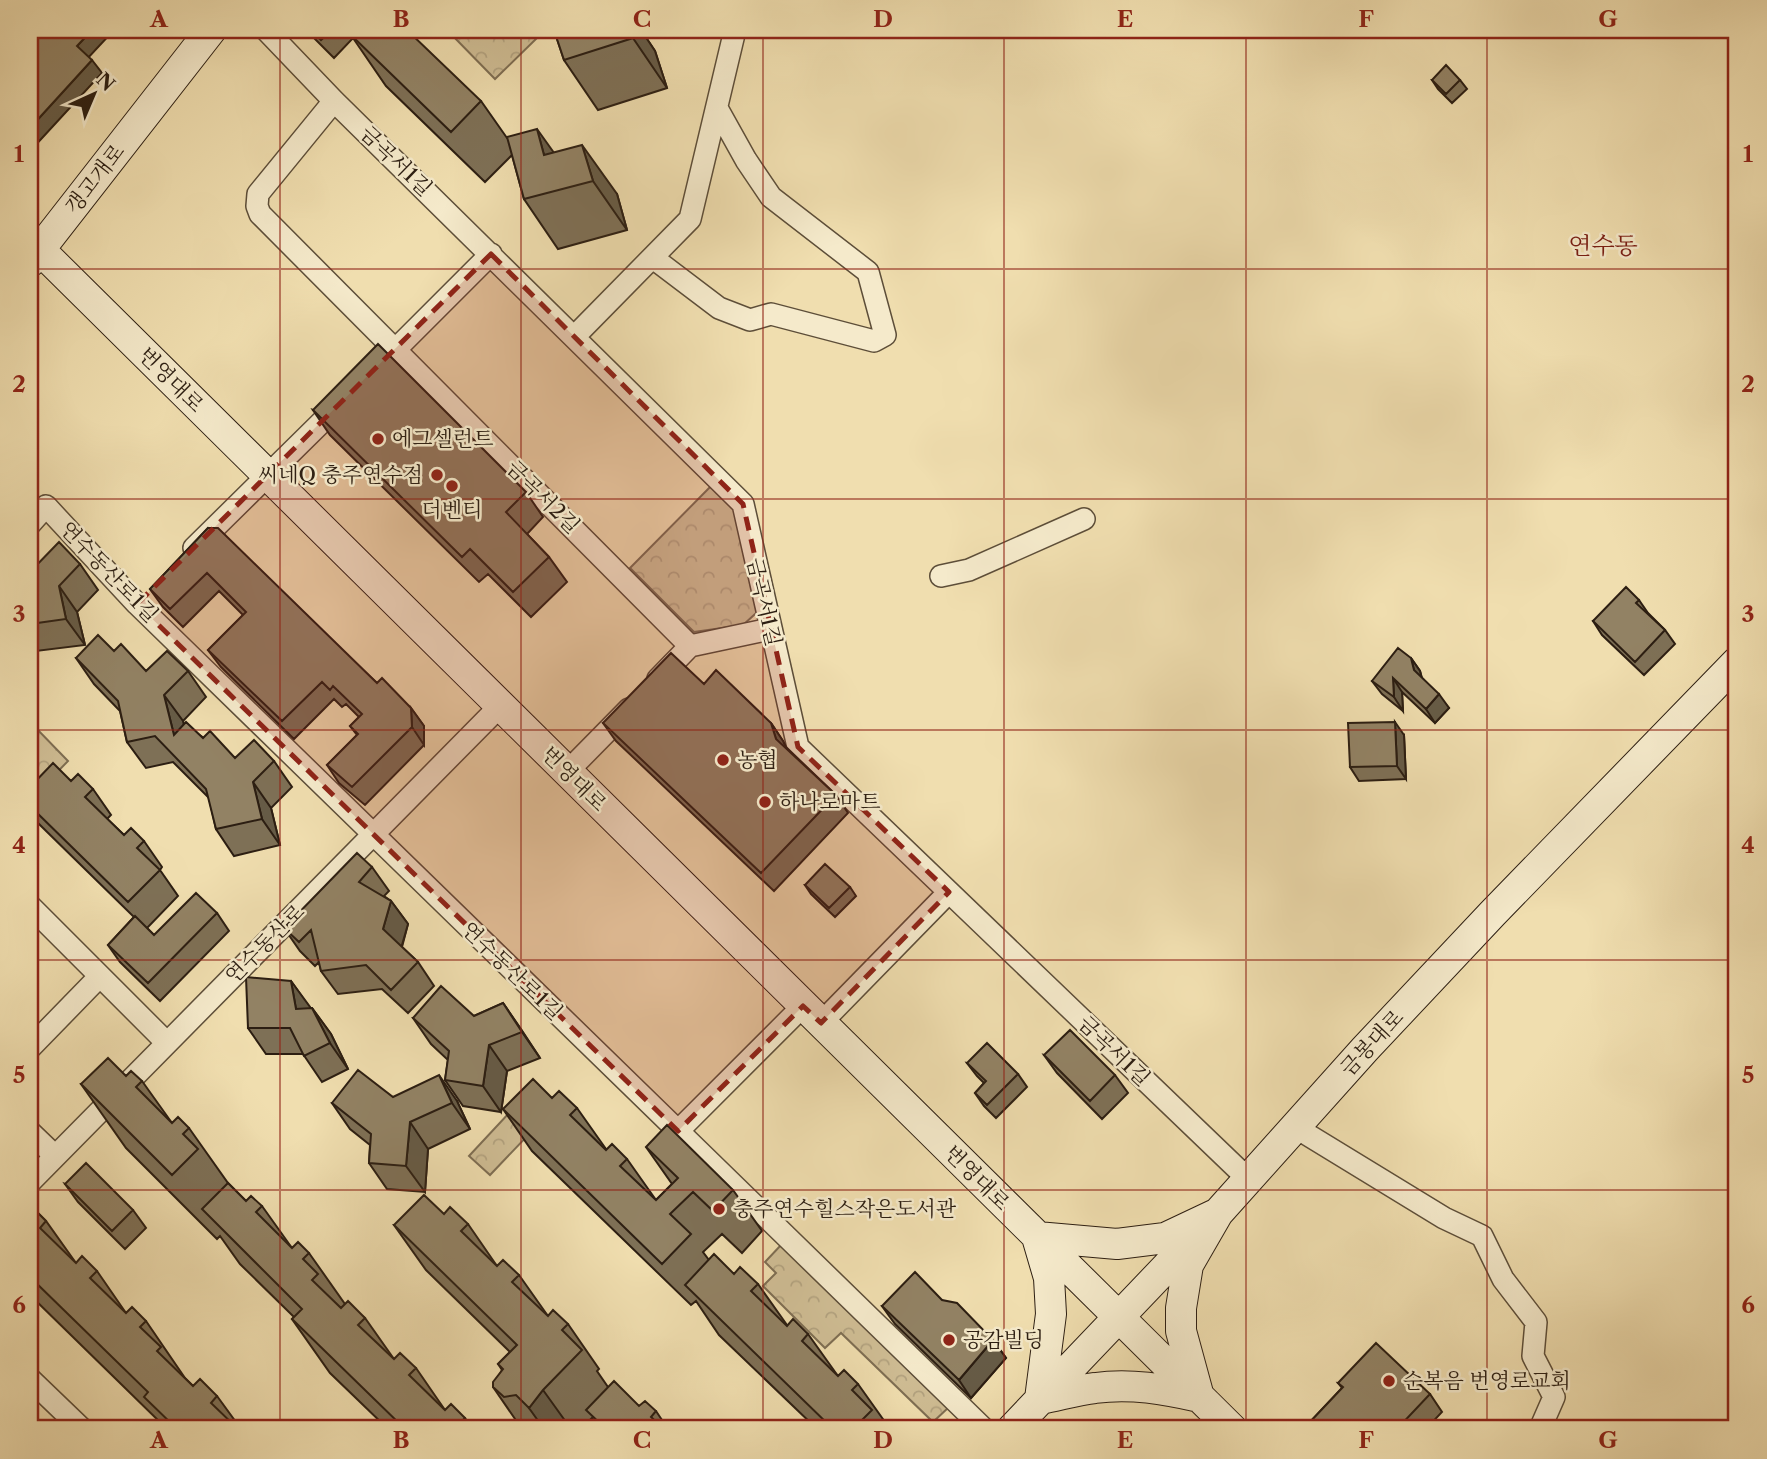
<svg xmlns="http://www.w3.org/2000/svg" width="1767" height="1459" font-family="'Libre Caslon Text','Noto Serif KR',serif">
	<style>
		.forest { fill: url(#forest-crowns); stroke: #7e6e53; stroke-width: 2 }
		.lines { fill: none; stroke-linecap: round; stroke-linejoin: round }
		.street-casing { stroke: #5d4e39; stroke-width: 24 }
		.secondary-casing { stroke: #2c1e12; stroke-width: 32 }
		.street { stroke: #f5eacb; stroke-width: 21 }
		.secondary { stroke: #f5eacb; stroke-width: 30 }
		.wall { fill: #7e7056; stroke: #2c1e12; stroke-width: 2 }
		.shaded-wall { fill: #665b46; stroke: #2c1e12; stroke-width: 2 }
		.building { fill: #928264; stroke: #2c1e12; stroke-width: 2 }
		.marked { fill: #8f2418; fill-opacity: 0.2; stroke: #8f2418; stroke-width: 5; stroke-dasharray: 14 9; stroke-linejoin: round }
		.grid { fill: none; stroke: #8f2418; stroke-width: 2; stroke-opacity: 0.55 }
		.poi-dot { fill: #8f2418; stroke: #f5eacb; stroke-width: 2.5 }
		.labels { text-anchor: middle; stroke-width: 5; stroke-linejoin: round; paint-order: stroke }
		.street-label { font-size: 21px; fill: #2c1e12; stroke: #f5eacb }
		.poi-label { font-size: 21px; fill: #2c1e12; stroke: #f5eacb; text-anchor: start }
		.quarter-label { font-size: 24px; fill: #7a1f14; stroke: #f5eacb }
		.neatline { fill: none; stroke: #8f2418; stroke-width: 2.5 }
		.grid-label { font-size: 23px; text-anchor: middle; font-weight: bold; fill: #8f2418 }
	</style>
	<defs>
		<pattern id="forest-crowns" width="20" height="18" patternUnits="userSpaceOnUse" patternTransform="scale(1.75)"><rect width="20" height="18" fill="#cfbd94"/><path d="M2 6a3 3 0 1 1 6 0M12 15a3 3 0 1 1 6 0" fill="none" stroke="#b2a27f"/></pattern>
	</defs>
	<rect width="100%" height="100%" fill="#f0deaf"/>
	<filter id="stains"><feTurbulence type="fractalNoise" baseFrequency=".00286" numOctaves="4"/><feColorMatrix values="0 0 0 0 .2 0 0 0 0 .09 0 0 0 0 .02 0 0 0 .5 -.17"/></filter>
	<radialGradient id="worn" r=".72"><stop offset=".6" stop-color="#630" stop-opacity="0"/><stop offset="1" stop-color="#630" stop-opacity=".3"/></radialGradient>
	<path class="forest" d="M447,30H534L540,35L495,79Z
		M718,479L743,504L765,605L743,625L694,632L630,568Z
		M34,726L68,761L30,800V767L35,761L30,755V733Z
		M511,1111L532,1131L490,1175L469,1156Z
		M782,1244L949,1407L933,1422L841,1333L825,1348L763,1286L776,1273L765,1262Z"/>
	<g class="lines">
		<defs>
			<path id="street" d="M266,30L334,101L743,504L798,747L1248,1179
				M334,101L258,194L257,206L260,214L690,646
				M653,258L719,308L750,320L771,314L874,341L885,335L868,272L771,197L746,160L717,108
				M575,336L690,219L735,30
				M388,357L491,254
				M30,524L46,506L137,604L984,1429
				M194,548L340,404
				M941,576L969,570L1084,519
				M658,679L690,646L770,629
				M567,772L629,709
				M30,906L167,1043
				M821,1023L949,892
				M30,1048L100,976
				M1295,1127L1444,1218L1482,1236L1503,1279L1536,1322L1533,1356L1554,1397L1540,1429
				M678,1131L803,1006
				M30,1132L55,1156
				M30,1182L500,706
				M30,1379L82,1429"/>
			<path id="secondary" d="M30,240L1232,1429
				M30,262L211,30
				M1218,1213L1188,1265L1181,1308V1331L1199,1397C1165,1389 1130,1383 1095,1388C1076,1390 1058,1396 1040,1399L1051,1314L1049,1278L1037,1237L1117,1244L1165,1238Z
				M1012,1429L1218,1213L1365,1049L1493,913L1737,662"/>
		</defs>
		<use href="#street" class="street-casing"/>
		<use href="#secondary" class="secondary-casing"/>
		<use href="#street" class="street"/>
		<use href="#secondary" class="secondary"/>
	</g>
	<path class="wall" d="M306,30H350L353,35L481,101L507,138L554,153L617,194L627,230L558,249L524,199L512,155L485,182L386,86L353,38L334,58Z
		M554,30H641L655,51L667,88L598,110L564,60Z
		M1432,80H1460L1467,89L1452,103L1438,89Z
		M313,410L526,492L543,517L527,534L549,557L567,582L531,617L488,574L479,582L330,435Z
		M208,528L377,683L411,708L424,726V745L365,805L339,783L327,765L357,735L350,726L359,717L346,704L342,707L334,699L294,739L221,667L208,650L243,615L219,591L183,627L163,607L150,589Z
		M30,564L33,569L80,564L98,590L77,612L85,645L36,651L30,642Z
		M1639,600L1648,613L1665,630L1675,644L1644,675L1602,635L1593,621Z
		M114,651L146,671H188L206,697L183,721L184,725L235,758L274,761L292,787L271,808L280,845L234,856L216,829L209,798L173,762L146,768L127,742L120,711L94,684L76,658Z
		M1411,658L1420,671L1422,678L1449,708L1435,723L1402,692L1403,711L1382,694L1372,681Z
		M704,684L771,723L783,741L786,747L836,795L848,813L774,891L616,741L603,723Z
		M1404,735L1406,779L1359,781L1350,767Z
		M71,781L93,789L111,815L107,819L124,835L144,841L162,867L160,870L178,896L147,928L154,935L217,913L229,931L160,1001L120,962L108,945L134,917L38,823L30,811V787Z
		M372,867L389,891L384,896L391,901L408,924L402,947L418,962L434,986L408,1013L382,989L338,994L321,971L319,962L315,966L300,951L284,928Z
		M805,885L850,887L856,896L835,917L811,894Z
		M291,981L310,1008H312L331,1034L348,1069L322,1082L303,1054H266L248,1028Z
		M503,1003L540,1058L507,1071L501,1112L463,1106L445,1080L448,1060L431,1044L413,1018L474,1016Z
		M1044,1055L1115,1075L1128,1093L1102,1119L1057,1073Z
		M967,1063L1018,1074L1027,1087L996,1118L984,1106L975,1093L984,1083L977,1076Z
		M126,1076L142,1081L172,1123L189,1128L228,1183L246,1201L262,1206L292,1248L309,1253L345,1304L365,1318L394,1359L416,1368L445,1410L465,1418L473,1429H388L330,1373L292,1319L294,1317L240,1264L220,1236L217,1239L126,1148L81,1084Z
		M393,1097L457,1101L470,1129L428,1149L425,1192L387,1189L369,1163L370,1145L350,1129L332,1103Z
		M552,1098L577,1108L606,1149L627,1159L656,1200L672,1184L646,1147L733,1190L762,1231L742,1253L722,1234L703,1252L709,1260L734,1274L758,1284L787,1325L808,1334L838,1376L858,1384L890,1429H817L719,1335L696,1301L691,1305L532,1151L503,1109Z
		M65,1184L133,1210L146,1228L125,1249L78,1202Z
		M30,1205L46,1221L76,1263L97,1271L126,1313L146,1321L185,1378L193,1386L217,1396L241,1429H167L30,1295Z
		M468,1224L497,1266L519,1275L548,1316L568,1324L599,1369L597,1371L608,1387L639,1406L656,1411L668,1429H600L592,1418L580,1429H522L493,1387L502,1370L498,1364L510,1352L426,1270L394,1225Z
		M942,1300L993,1340L1006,1358L971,1398L895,1324L882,1306Z
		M1338,1383L1430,1394L1442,1412L1426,1429H1314L1309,1423L1342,1388Z"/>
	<path class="shaded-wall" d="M92,30H114L87,59L77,46Z
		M630,30H641L655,51L667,88L633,38Z
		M92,60L102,73L31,150L30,147V128Z
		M537,129L572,178L544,155Z
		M582,145L617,194L627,230L593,181Z
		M59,586L77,612L85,645L66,619Z
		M1411,658L1420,671L1423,684L1414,670Z
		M1393,678L1402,692L1403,711L1394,697Z
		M1439,694L1449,708L1435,723L1426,709Z
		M164,695L183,721L192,761L174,735Z
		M411,708L424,726V745L412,727Z
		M1395,722L1404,735L1406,779L1397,766Z
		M771,723L783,741L789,756L776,739Z
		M253,782L271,808L280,845L262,819Z
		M391,901L408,924L400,952L383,929Z
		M291,981L310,1007L314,1035L296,1009Z
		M503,1003L521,1029L540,1058L522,1032Z
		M312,1008L331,1034L348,1069L330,1043Z
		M489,1045L507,1071L501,1112L483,1086Z
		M439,1075L457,1101L470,1129L452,1103Z
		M410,1122L428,1149L425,1192L406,1166Z
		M993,1340L1006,1358L971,1398L959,1380Z
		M543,1390L571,1429H544L529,1408Z"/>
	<path class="building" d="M33,30H92L77,46L92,60L30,128V34Z
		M311,30H332L321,40Z
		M358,30H407L481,101L451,132L352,36Z
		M554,30H630L633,38L564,60Z
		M1446,65L1460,80L1446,94L1432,80Z
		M537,129L544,155L582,145L593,181L524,199L507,137Z
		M378,344L526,492L506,512L549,557L513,592L470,549L462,557L313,410Z
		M208,528H218L377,683L382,678L411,708L412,727L352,787L327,765L358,734L350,726L362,714L333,686L330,690L322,682L282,721L208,650L246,612L207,573L170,609L150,589Z
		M59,542L80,564L59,586L66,619L30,624V572Z
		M1626,587L1639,600L1636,603L1665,630L1635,662L1593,621Z
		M98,635L114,651L121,644L146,671L167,651L188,671L164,695L174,735L186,722L203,738L210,731L235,758L254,740L274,761L253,782L262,819L216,829L206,789L155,736L127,742L118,701L76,658Z
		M1398,648L1411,658L1414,670L1439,694L1426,709L1393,678L1394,697L1372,681Z
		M671,653L704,684L716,670L771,723L776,739L836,795L761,873L603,723Z
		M1395,722L1397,766L1350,767L1348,723Z
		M53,763L71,781L78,774L93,789L85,797L124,835L131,828L144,841L137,848L160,870L128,902L30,806V787Z
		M357,853L372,867L359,882L391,901L383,929L418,962L391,990L366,965L321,971L311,930L299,942L284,928Z
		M825,864L850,887L829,908L805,885Z
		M196,893L217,913L148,983L108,945L135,916L154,935Z
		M246,977L291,981L296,1009L312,1008L330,1043L304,1056L290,1028H248Z
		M441,986L474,1016L503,1003L522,1032L489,1045L483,1086L445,1080L449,1051L413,1018Z
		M1070,1030L1115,1075L1090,1101L1044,1055Z
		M987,1043L1018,1074L987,1105L975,1093L986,1081L967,1063Z
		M108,1058L126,1076L131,1071L142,1081L136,1087L172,1123L178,1117L189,1128L183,1134L198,1149L172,1175L81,1084Z
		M358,1070L393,1097L439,1075L452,1103L410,1122L406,1166L369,1163L371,1134L332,1103Z
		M533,1079L552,1098L559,1091L577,1108L570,1115L606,1150L612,1144L627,1159L620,1166L656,1200L678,1178L646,1147L667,1125L733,1190L713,1211L693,1192L670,1214L691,1234L662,1264L503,1109Z
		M86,1163L133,1210L112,1231L65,1184Z
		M228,1183L246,1201L251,1196L262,1206L256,1212L292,1248L298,1242L309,1253L303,1259L318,1274L312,1280L341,1308L348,1301L365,1318L358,1325L394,1359L400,1353L416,1368L409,1375L445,1410L451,1404L465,1418L459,1424L465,1429H405L292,1319L302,1309L202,1209Z
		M424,1195L444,1214L450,1207L468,1224L461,1231L497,1266L503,1260L519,1275L512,1282L548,1316L553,1310L568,1324L562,1330L582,1350L543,1390L529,1408L516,1395L504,1397L493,1387V1382L503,1369L498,1364L517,1345L394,1225Z
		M30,1205L46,1221L40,1228L76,1263L82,1256L97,1271L90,1278L126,1313L132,1307L146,1321L140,1327L161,1347L157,1351L193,1386L200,1379L217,1396L211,1403L238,1429H177L144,1397L148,1392L30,1277Z
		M714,1254L734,1274L740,1267L758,1284L751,1291L787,1326L793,1319L808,1334L802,1341L838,1376L844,1370L858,1384L852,1390L872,1410L853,1429H833L685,1285Z
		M915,1272L942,1300L957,1303L993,1340L959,1380L882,1306Z
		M1376,1343L1430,1394L1397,1429H1316L1309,1423L1343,1387L1338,1383Z
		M614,1381L639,1406L645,1401L656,1411L651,1417L664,1429H606L586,1410Z"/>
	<path class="marked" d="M491,254L743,504L798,747L949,892L821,1023L803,1006L678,1131L137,604Z"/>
	<path class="grid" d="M280,30V1429M521,30V1429M763,30V1429M1004,30V1429M1246,30V1429M1487,30V1429M30,269H1737M30,499H1737M30,730H1737M30,960H1737M30,1190H1737"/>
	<g class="poi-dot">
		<circle cx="378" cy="439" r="7"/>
		<circle cx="437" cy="475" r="7"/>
		<circle cx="452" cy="486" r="7"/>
		<circle cx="723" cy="760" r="7"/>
		<circle cx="765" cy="802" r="7"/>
		<circle cx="719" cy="1209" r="7"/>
		<circle cx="949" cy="1340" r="7"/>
		<circle cx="1389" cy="1381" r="7"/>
	</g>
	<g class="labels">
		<g class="street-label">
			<text transform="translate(396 161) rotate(44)" y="7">금곡서1길</text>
			<text transform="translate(95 179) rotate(-52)" y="7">갱고개로</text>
			<text transform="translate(171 380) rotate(45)" y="7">번영대로</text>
			<text transform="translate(543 497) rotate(45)" y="7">금곡서2길</text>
			<text transform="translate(109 572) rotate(46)" y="7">연수동산로1길</text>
			<text transform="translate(764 602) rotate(77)" y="7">금곡서1길</text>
			<text transform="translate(574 779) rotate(45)" y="7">번영대로</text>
			<text transform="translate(265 944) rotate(-45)" y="7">연수동산로</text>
			<text transform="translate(512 971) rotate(44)" y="7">연수동산로1길</text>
			<text transform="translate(1372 1043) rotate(-47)" y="7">금봉대로</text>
			<text transform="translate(1114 1051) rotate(44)" y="7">금곡서1길</text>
			<text transform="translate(977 1178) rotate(45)" y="7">번영대로</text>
		</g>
		<g class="poi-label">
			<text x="392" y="446">에그셀런트</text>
			<text x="423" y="482" text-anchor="end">씨네Q 충주연수점</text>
			<text x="452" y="517" text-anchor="middle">더벤티</text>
			<text x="737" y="767">농협</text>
			<text x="779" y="809">하나로마트</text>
			<text x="733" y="1216">충주연수힐스작은도서관</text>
			<text x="963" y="1347">공감빌딩</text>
			<text x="1403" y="1388">순복음 번영로교회</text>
		</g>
		<g class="quarter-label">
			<text x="1603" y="254">연수동</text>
		</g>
	</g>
	<rect width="1767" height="1459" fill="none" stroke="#f0deaf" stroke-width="77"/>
	<g transform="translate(94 94) rotate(44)" stroke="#f5eacb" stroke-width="5" paint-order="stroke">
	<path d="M0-5L12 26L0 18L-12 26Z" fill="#2c1e12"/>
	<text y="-10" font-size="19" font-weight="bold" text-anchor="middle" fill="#2c1e12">N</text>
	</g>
	<rect x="38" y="38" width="1690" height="1382" class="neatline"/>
	<g class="grid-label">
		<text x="159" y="27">A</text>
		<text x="401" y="27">B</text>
		<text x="642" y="27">C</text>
		<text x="883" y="27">D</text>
		<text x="1125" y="27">E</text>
		<text x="1366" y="27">F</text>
		<text x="1608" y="27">G</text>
		<text x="19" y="162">1</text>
		<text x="1748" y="162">1</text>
		<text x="19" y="392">2</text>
		<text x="1748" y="392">2</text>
		<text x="19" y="622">3</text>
		<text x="1748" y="622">3</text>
		<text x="19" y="853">4</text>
		<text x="1748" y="853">4</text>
		<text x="19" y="1083">5</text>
		<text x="1748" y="1083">5</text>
		<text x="19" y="1313">6</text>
		<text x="1748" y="1313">6</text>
		<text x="159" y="1448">A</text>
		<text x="401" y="1448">B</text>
		<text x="642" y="1448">C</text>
		<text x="883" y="1448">D</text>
		<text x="1125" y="1448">E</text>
		<text x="1366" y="1448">F</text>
		<text x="1608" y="1448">G</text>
	</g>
	<rect width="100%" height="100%" filter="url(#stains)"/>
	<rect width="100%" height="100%" fill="url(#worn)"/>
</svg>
